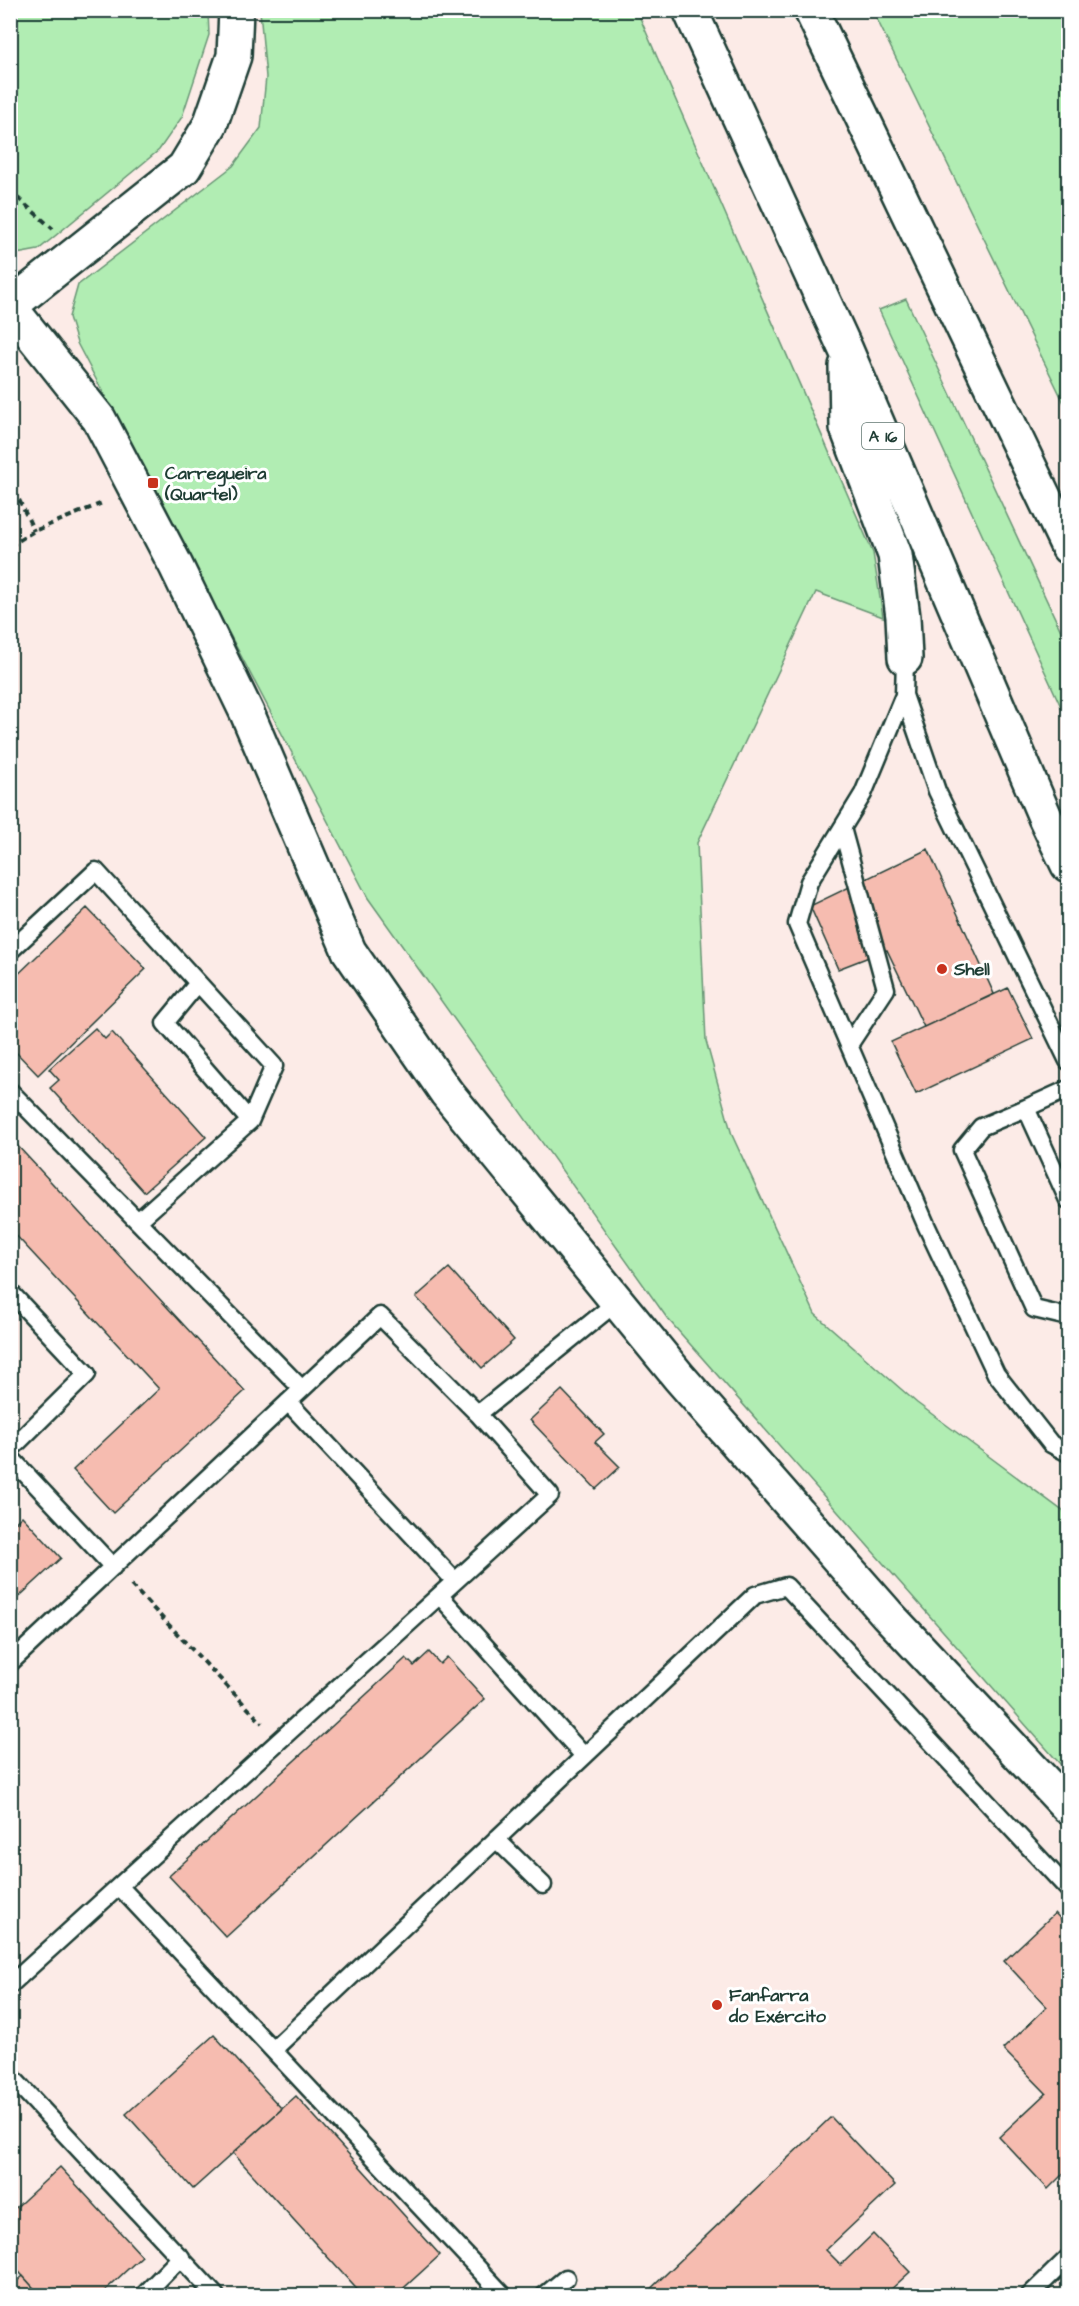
<svg xmlns="http://www.w3.org/2000/svg" width="1079" height="2306" font-family="'Architects Daughter',sans-serif">
	<style>
		.green { fill: #b1edb3; stroke: #689574; stroke-width: 1.5 }
		.building { fill: #f6bcb0; stroke: #1f3d34; stroke-width: 1.5 }
		.lines { fill: none; stroke-linecap: round; stroke-linejoin: round }
		.lane-casing { stroke: #1f3d34; stroke-width: 21 }
		.secondary-casing { stroke: #1f3d34; stroke-width: 38 }
		.highway-casing { stroke: #1f3d34; stroke-width: 38 }
		.path { stroke: #1f3d34; stroke-width: 4; stroke-dasharray: 6 4.5; stroke-linecap: butt }
		.lane { stroke: #fff; stroke-width: 16 }
		.secondary { stroke: #fff; stroke-width: 33 }
		.highway { stroke: #fff; stroke-width: 33 }
		.poi-dot { fill: #c8321e; stroke: #fff; stroke-width: 2 }
		.labels { text-anchor: middle; stroke-width: 6; stroke-linejoin: round; paint-order: stroke }
		.shield { fill: #fff; stroke: #627771; stroke-width: 1.5 }
		.shield-label { font-size: 16px; font-weight: bold; fill: #1f3d34 }
		.poi-label { font-size: 18px; font-weight: bold; fill: #1f3d34; stroke: #fff; text-anchor: start }
	</style>
	<rect width="100%" height="100%" fill="#fcebe7"/>
	<filter id="ink" filterUnits="userSpaceOnUse"><feTurbulence type="fractalNoise" baseFrequency=".0167" numOctaves="2"/><feDisplacementMap in="SourceGraphic" scale="12" xChannelSelector="R" yChannelSelector="G"/><feConvolveMatrix kernelMatrix="1 2 1 2 8 2 1 2 1" color-interpolation-filters="sRGB"/></filter>
	<g filter="url(#ink)">
		<path class="green" d="M10,11H208L209,35L182,117L159,150L38,250L11,255Z
			M260,11H637L873,553L883,617L816,592L697,843L706,1041L732,1135L815,1314L917,1403L1068,1515V1773L667,1318L368,898L77,343L69,317L78,285L233,166L261,128L266,77Z
			M873,11H1068V411Z
			M906,299L1068,646V722L879,310Z"/>
		<path class="building" d="M928,849L994,994L924,1027L887,950L838,969L810,906Z
			M87,908L146,969L38,1075L10,1046V982Z
			M1008,988L1033,1039L916,1094L891,1042Z
			M95,1028L105,1039L112,1032L206,1137L144,1192L50,1088L59,1080L49,1069Z
			M14,1142L245,1391L113,1513L73,1470L159,1389L10,1229V1145Z
			M449,1268L514,1340L482,1368L416,1297Z
			M562,1390L604,1434L595,1442L620,1467L596,1489L530,1420Z
			M22,1516L61,1558L10,1605V1527Z
			M429,1652L440,1664L447,1657L485,1699L226,1937L169,1876L406,1658L414,1666Z
			M1055,1913L1068,1927V2169L1048,2189L999,2137L1046,2093L1003,2049L1047,2007L1004,1961Z
			M214,2035L282,2109L193,2189L126,2114Z
			M296,2096L440,2255L395,2296H363L233,2153Z
			M831,2117L895,2185L826,2250L841,2265L873,2234L910,2272L887,2293L890,2296H643Z
			M60,2167L142,2256L99,2296H41L10,2262V2213Z
			M23,2276L41,2296H10V2287Z"/>
		<g class="lines">
			<defs>
				<path id="lane" d="M905,658L904,695L863,794L809,882L797,924L927,1227L996,1374L1051,1444L1068,1453
					M904,695L937,791L1068,1061
					M842,828L886,989L849,1045
					M10,951L96,871L274,1066L250,1121L138,1221
					M198,983L165,1023L250,1121
					M1068,1089L1026,1108L1068,1200
					M10,1091L302,1389
					M1026,1108L981,1127L962,1150L1034,1309L1068,1317
					M10,1292L87,1374L10,1450
					M288,1402L455,1581
					M10,1457L113,1567
					M440,1596L584,1756
					M10,1663L380,1316L478,1414
					M496,1839L543,1885
					M119,1886L504,2296
					M10,1985L550,1495L478,1414L618,1301
					M273,2050L755,1595L786,1586L1068,1889
					M10,2075L216,2296
					M143,2296L181,2257
					M544,2296L566,2278
					M1029,2296L1068,2258"/>
				<path id="secondary" d="M10,306L184,168L210,125L234,56L236,10
					M10,307L99,419L176,566L247,713L349,951L446,1092L679,1377L887,1614L1068,1807"/>
				<path id="highway" d="M690,10L846,350L1045,817L1068,865
					M811,10L1068,547
					M846,366L847,428L895,555L903,617L905,658"/>
			</defs>
			<use href="#lane" class="lane-casing"/>
			<use href="#secondary" class="secondary-casing"/>
			<use href="#highway" class="highway-casing"/>
			<path class="path" d="M10,191L53,229
				M10,481L34,531
				M10,546L34,531L105,502
				M131,1585L262,1723"/>
			<use href="#lane" class="lane"/>
			<use href="#secondary" class="secondary"/>
			<use href="#highway" class="highway"/>
		</g>
	</g>
	<g class="poi-dot">
		<rect x="147" y="477" width="12" height="12" rx="3"/>
		<circle cx="942" cy="969" r="6"/>
		<circle cx="717" cy="2005" r="6"/>
	</g>
	<g class="labels">
		<rect class="shield" x="862" y="423" width="42" height="26" rx="4.5"/>
		<g class="shield-label">
			<text x="883" y="442">A 16</text>
		</g>
		<g class="poi-label">
			<text x="165" y="479">Carregueira<tspan x="165" dy="21">(Quartel)</tspan></text>
			<text x="954" y="975">Shell</text>
			<text x="729" y="2001">Fanfarra<tspan x="729" dy="21">do Exército</tspan></text>
		</g>
	</g>
	<rect width="1079" height="2306" fill="none" stroke="#fff" stroke-width="36"/>
	<rect x="18" y="18" width="1043" height="2270" fill="none" stroke="#1f3d34" stroke-width="2" filter="url(#ink)"/>
</svg>
